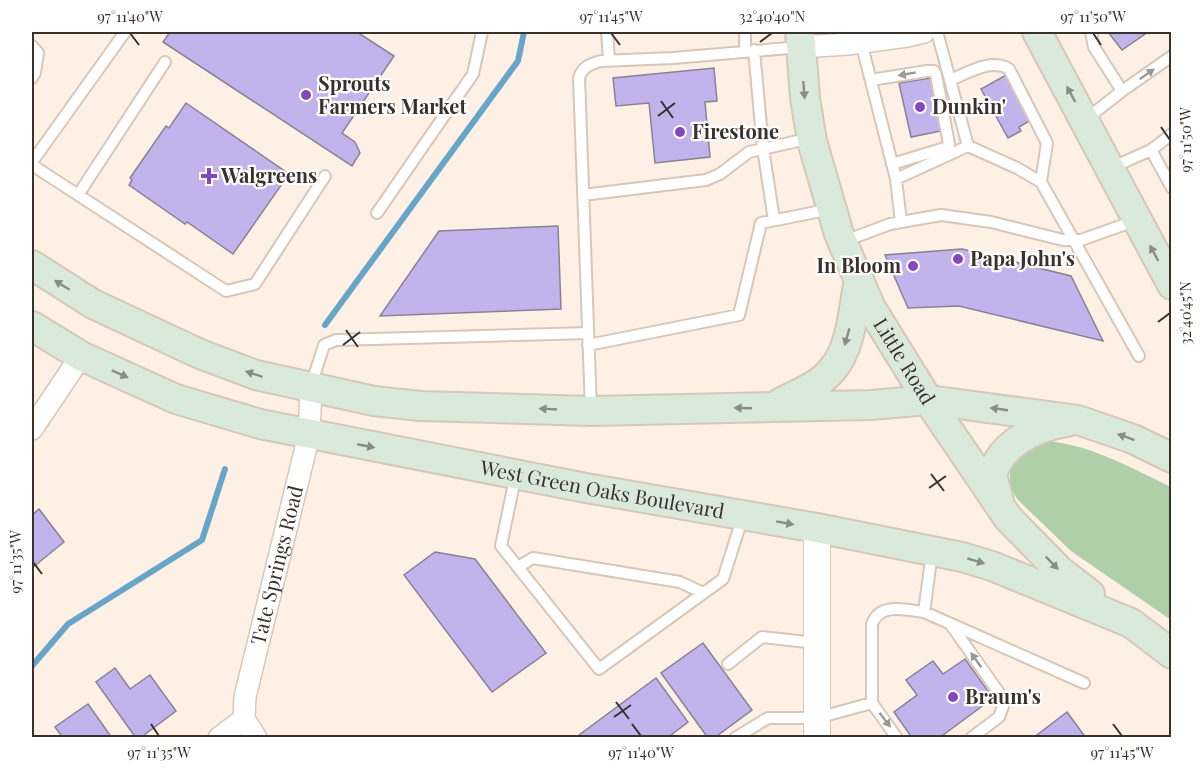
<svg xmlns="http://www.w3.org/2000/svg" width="1203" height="769" font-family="'Playfair Display',serif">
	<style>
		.green { fill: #afcfa8 }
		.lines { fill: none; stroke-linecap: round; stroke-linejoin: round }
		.stream { stroke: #68a6c9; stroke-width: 6 }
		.building { fill: #c2b3ed; stroke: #878395; stroke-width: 1.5 }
		.service-casing { stroke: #d7c7b8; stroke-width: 14 }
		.minor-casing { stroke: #d7c7b8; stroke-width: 24 }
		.tertiary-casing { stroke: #d7c7b8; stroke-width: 28 }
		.secondary-casing { stroke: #d7c7b8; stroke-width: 32 }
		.service { stroke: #fff; stroke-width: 10 }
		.minor { stroke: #fff; stroke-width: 21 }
		.tertiary { stroke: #fff; stroke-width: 26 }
		.secondary { stroke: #d9eada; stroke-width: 28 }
		.oneway { fill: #9c9896 }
		.oneway2 { fill: #898e83 }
		.ticks { fill: none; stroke: #39322c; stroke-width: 2 }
		.poi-dot { fill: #8348be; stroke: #fff; stroke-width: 2 }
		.labels { text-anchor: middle; stroke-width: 4.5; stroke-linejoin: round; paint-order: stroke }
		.poi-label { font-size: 20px; font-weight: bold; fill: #39322c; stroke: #fff; text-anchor: start }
		.street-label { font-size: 20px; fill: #39322c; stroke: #fff }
		.neatline { fill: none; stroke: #39322c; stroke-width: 2 }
		.ticks-label { font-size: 15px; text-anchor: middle; fill: #39322c }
	</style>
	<rect width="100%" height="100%" fill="#fef0e4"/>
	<path class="green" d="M1041,441C1084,441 1133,469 1171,487V620L1071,551L1018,500C1008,486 1008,476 1014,460Z"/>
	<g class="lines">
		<path class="stream" d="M325,325L518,61L524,32
			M32,666L68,624L202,540L225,469"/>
	</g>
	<path class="building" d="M170,32H357L394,56L342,133L355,142L360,153L352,166L163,42Z
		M1108,32H1148L1122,50Z
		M714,68L717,101L705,102L710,157L655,163L649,103L616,106L613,78Z
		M1006,75L1031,120L1019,127L1021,131L1008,138L981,89Z
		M931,78L941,131L911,137L899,83Z
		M186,103L289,174L233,254L187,222L185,224L129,185L132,180L130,178L166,126L169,128Z
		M558,226L561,309L380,316L439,231Z
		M962,249L1071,276L1103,341L959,306L908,308L885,255Z
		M39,509L64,542L32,568V515Z
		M435,552L475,559L546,653L492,692L404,575Z
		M703,643L752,710L714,738H708L661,673Z
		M965,659L993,698L939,738H912L894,712L917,695L906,680L933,661L943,674Z
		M115,668L130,689L150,675L176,711L140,738H136L96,682Z
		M656,678L688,722L667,738H575Z
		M88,704L112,738H63L55,727Z
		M1067,712L1086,738H1033Z"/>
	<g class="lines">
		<defs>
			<path id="service" d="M607,32L609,60
				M745,32V50
				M937,32L968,146
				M1091,32L1094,47L1122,91
				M861,42L896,179L968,146L1017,168L1041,182L1139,356
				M32,46L38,53L35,73L32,78
				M754,50L763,148L774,220
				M871,80L927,71H934L936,75L949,144L948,147L892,164
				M950,80C968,73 990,58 1009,69L1047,143L1041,182
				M1085,120L1122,91L1172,56
				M1151,150L1172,134
				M32,162L125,32
				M32,165L226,291L255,284L325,176
				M1111,168L1151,150L1172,188
				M896,179L901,222
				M78,195L165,62
				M583,195L706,180L720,174L749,152L811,138
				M377,213L473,74L482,32
				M842,242L890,224L941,215L991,222L1063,240H1081L1137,220
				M588,345L739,315L761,223L831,209
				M311,386L324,345L336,340L588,333
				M591,410L579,78C582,67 590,64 601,61L673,58L801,47
				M516,474L501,546L599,669L723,579L743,516
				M518,567L533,558L680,582L703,593
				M924,612L932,553
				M951,625L1002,697L1003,706L999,717L971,738
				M728,664L762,637L816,643
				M872,703L897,738
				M735,738L768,718H817L872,703V624C880,602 906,610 924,612L1084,683"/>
			<g id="minor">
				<path d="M801,47L848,44L907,36L924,32"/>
				<path d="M32,429L81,356"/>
				<path d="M219,738L244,719"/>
				<path id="s1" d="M256,738L244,719L245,697L309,435L311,389"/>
			</g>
			<path id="tertiary" d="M817,528V738"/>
			<g id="secondary">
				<path id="s2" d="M800,32L805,98L812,141L839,234L871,308L928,400L1008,518L1060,571L1090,594"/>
				<path d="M1037,32L1172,285"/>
				<path d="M32,265L93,304L200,354L256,375L374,401L421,406L591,411L871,405L928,400L1078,420L1133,439L1172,458"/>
				<path id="s3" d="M32,326L81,356L176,399L260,424L586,488L817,528L962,557L992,566L1131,623L1172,654"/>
				<path d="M780,403C797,394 819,386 832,370C852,347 853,309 859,280"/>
				<path d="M999,501L992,475C1002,442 1036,427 1067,422"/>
			</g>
		</defs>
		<use href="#service" class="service-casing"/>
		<use href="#minor" class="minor-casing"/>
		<use href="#tertiary" class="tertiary-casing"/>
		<use href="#secondary" class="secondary-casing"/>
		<use href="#service" class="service"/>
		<use href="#minor" class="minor"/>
		<use href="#tertiary" class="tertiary"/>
		<use href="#secondary" class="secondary"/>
	</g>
	<defs><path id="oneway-solid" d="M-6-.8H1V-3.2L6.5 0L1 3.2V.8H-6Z" transform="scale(1.5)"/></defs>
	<g class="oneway">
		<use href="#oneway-solid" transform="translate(907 74) rotate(170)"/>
		<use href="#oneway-solid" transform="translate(1147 74) rotate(-35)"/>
		<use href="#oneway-solid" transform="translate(976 660) rotate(-126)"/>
		<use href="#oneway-solid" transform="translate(885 720) rotate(53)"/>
	</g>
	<g class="oneway2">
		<use href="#oneway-solid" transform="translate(804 90) rotate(85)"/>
		<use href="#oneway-solid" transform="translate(1071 94) rotate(-118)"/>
		<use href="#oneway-solid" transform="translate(1154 253) rotate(-118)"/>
		<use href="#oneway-solid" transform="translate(62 285) rotate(-148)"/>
		<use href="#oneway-solid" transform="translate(847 337) rotate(106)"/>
		<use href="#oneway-solid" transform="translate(120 374) rotate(24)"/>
		<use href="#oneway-solid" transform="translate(254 374) rotate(-162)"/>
		<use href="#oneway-solid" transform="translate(743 408) rotate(-178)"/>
		<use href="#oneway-solid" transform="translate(548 409) rotate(-177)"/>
		<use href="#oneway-solid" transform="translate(999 409) rotate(-172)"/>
		<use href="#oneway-solid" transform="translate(1126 437) rotate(-160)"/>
		<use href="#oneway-solid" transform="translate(366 446) rotate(11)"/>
		<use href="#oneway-solid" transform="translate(785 523) rotate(10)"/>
		<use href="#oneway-solid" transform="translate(976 561) rotate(16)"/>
		<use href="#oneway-solid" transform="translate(1052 563) rotate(46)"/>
	</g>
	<path class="ticks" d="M130,33L139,45M611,33L620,45M1093,33L1101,45M760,42L772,33M661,101L673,118M658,116L675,103M1161,127L1170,140M1158,322L1170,313M346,330L358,347M343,345L360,332M931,474L944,491M929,488L946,476M33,562L42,574M616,702L629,719M614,717L631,705M151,724L159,736M632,724L641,736M1113,724L1122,736"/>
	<g class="poi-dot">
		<circle cx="306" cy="95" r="6"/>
		<circle cx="920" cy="107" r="6"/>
		<circle cx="680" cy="132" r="6"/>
		<path d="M206 167h6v6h6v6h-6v6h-6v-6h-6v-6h6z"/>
		<circle cx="958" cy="259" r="6"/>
		<circle cx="913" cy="266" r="6"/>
		<circle cx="953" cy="697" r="6"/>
	</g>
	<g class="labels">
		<g class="poi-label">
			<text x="318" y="91">Sprouts<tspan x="318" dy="23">Farmers Market</tspan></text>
			<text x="932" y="114">Dunkin'</text>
			<text x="692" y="139">Firestone</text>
			<text x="221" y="183">Walgreens</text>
			<text x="970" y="266">Papa John's</text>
			<text x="901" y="273" text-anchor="end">In Bloom</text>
			<text x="965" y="704">Braum's</text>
		</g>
		<g class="street-label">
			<text dy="7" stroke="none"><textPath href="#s2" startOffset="350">Little Road</textPath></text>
			<text dy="7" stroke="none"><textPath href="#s3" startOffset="598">West Green Oaks Boulevard</textPath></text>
			<text dy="7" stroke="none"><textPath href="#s1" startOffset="180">Tate Springs Road</textPath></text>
		</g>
	</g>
	<rect width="1203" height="769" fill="none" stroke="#ffffff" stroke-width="66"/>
	<rect x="33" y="33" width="1137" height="703" class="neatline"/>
	<g class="ticks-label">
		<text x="130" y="22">97°11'40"W</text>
		<text x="611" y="22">97°11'45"W</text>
		<text x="772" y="22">32°40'40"N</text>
		<text x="1093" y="22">97°11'50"W</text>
		<text transform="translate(1186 140) rotate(-90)" y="5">97°11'50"W</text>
		<text transform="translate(1186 313) rotate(-90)" y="5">32°40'45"N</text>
		<text transform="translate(16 562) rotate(-90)" y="5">97°11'35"W</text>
		<text x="159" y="758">97°11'35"W</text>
		<text x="641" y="758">97°11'40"W</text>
		<text x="1122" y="758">97°11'45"W</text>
	</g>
</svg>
